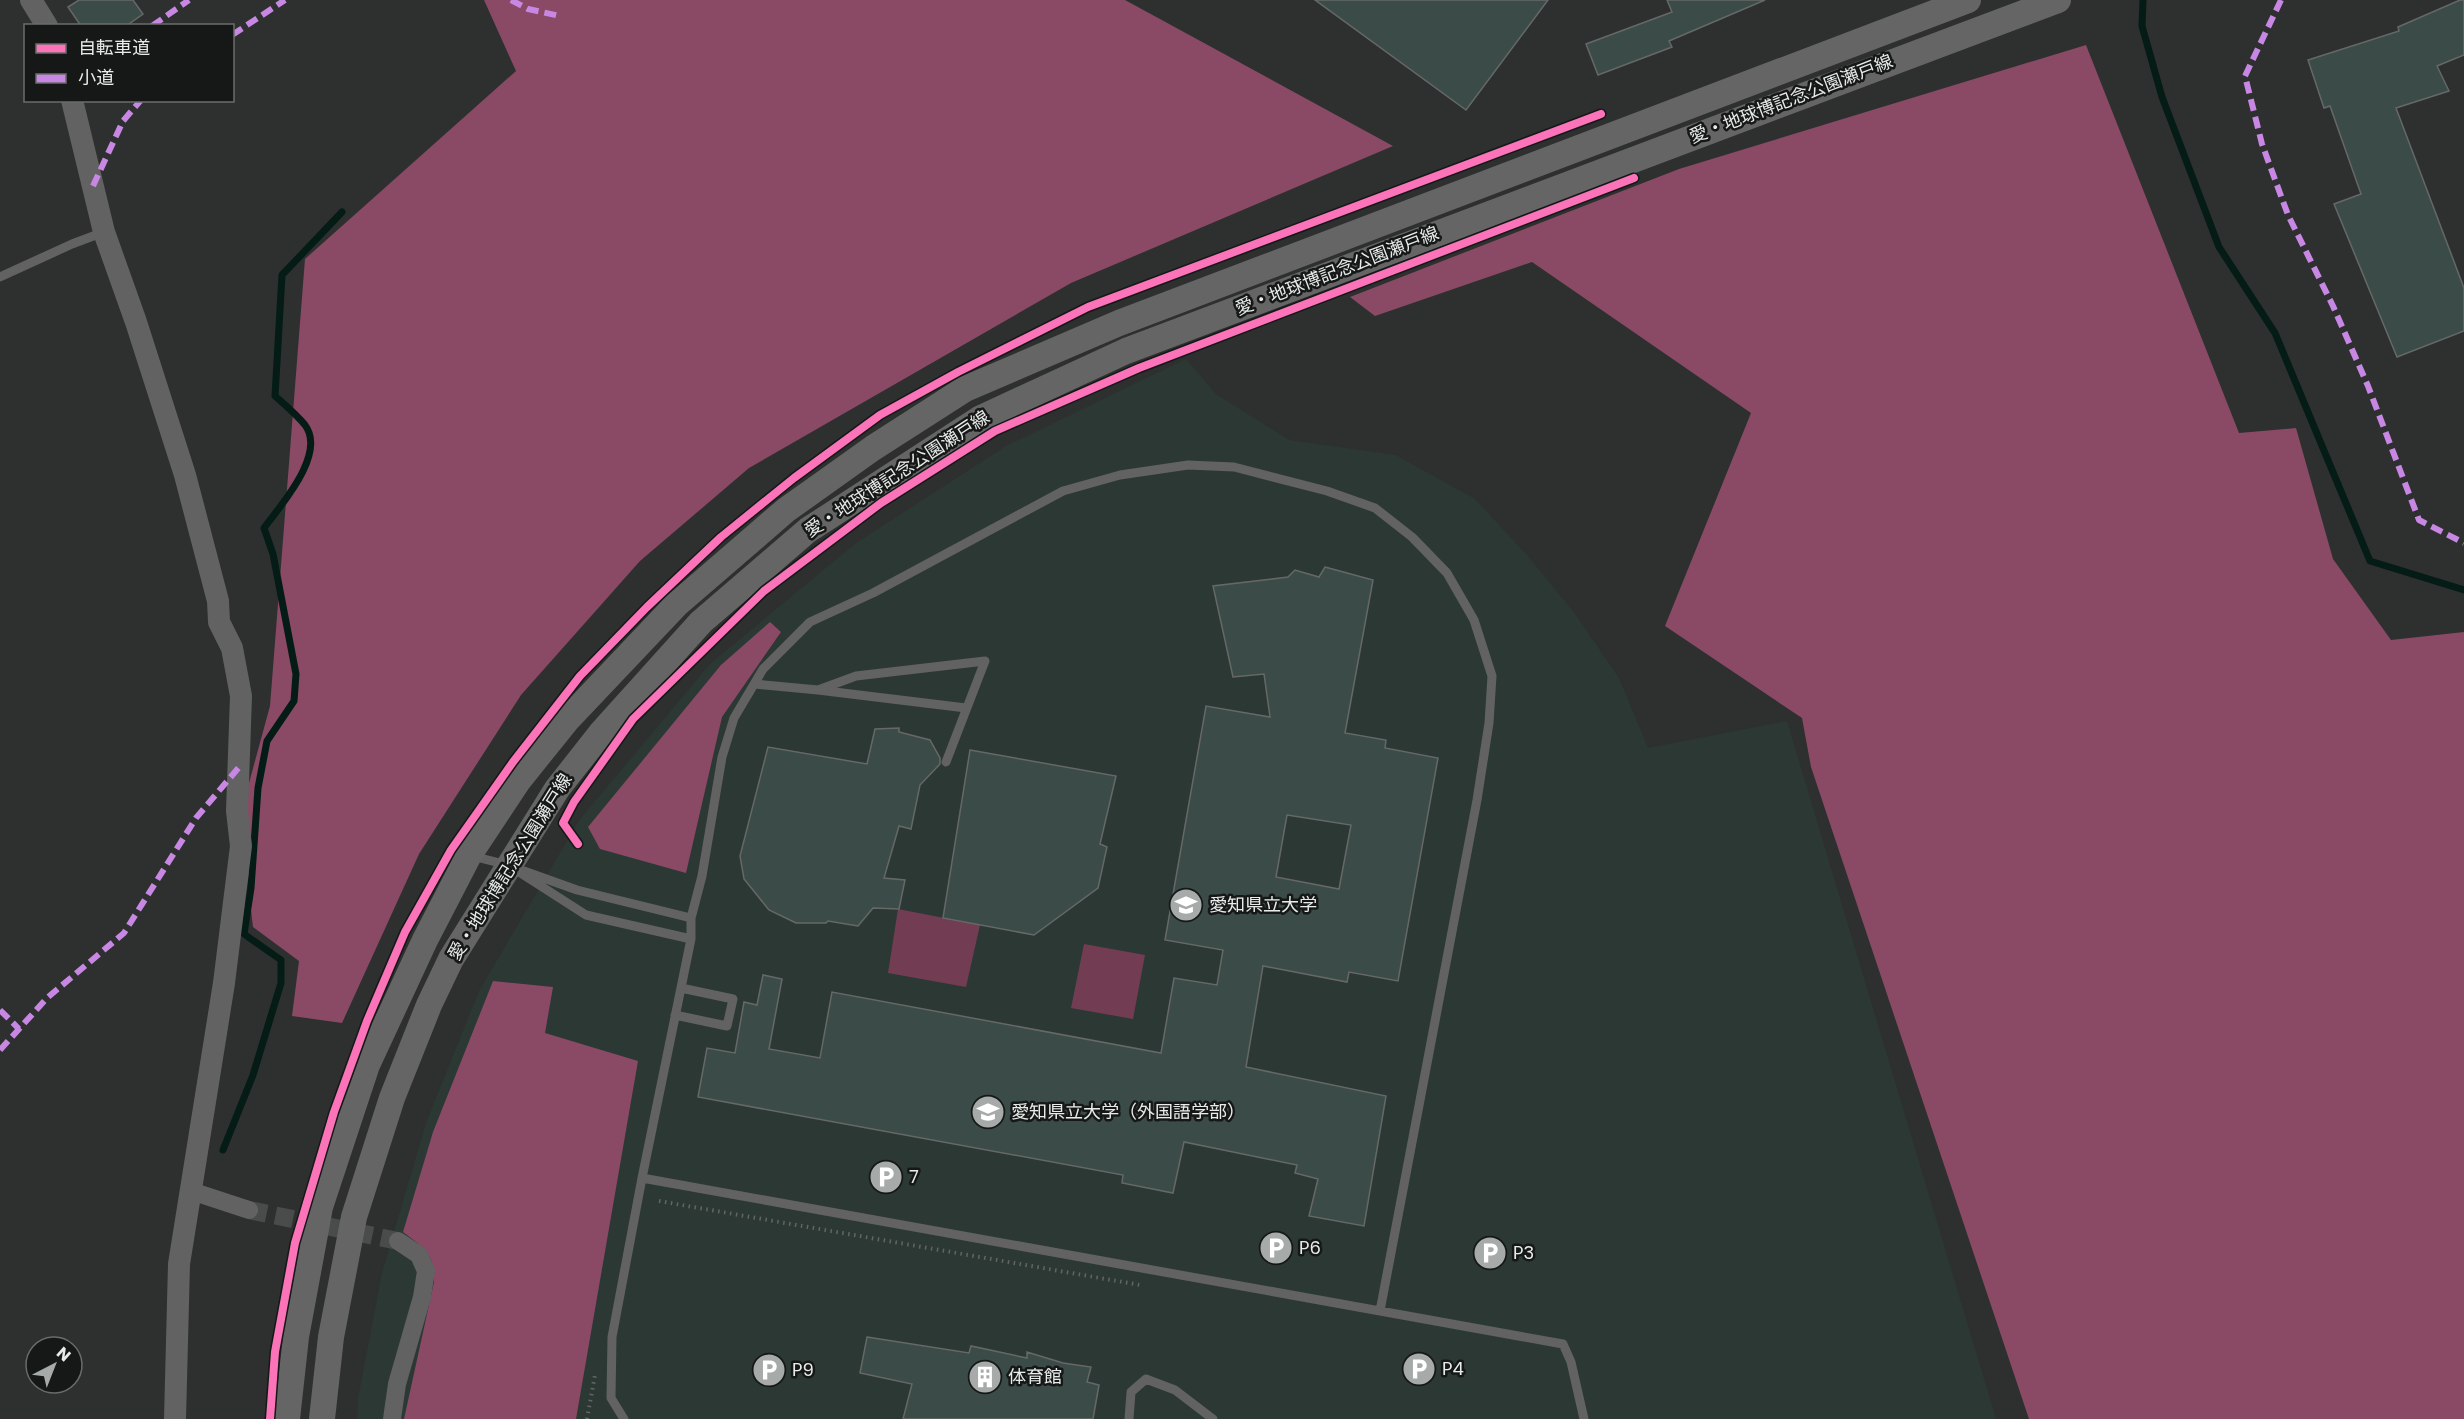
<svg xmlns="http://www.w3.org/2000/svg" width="2464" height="1419" font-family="Poppins,'Noto Sans JP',sans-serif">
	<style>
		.built { fill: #2c3834 }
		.green { fill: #723d52 }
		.forest { fill: #8a4a65 }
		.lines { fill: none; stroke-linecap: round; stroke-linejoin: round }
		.stream { stroke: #041c15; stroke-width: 7 }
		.building { fill: #3b4c48; stroke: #666867; stroke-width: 1.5; fill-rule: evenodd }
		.minor-tunnel { stroke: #494c4b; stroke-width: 18; stroke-dasharray: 18 9; stroke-linecap: butt }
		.path { stroke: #636564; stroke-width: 4; stroke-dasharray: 1.5 4.5; stroke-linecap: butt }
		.service { stroke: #626262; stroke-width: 9 }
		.minor { stroke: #626262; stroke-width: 18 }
		.tertiary { stroke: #626262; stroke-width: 22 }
		.secondary { stroke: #656565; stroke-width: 26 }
		.quiet { stroke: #c787e3; stroke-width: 6; stroke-dasharray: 12 6; stroke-linecap: butt }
		.cycleway-casing { stroke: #161817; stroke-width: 11 }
		.cycleway { stroke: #fb73b8; stroke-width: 8 }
		.labels { text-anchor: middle; stroke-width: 5; stroke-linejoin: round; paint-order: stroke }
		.street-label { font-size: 18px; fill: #e7ebe9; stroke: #161817 }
		.poi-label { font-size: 18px; fill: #e7ebe9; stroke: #161817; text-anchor: start }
	</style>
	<rect width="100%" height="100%" fill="#2d302f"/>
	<path class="built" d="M1186,359L1216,394L1289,440L1396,455L1475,499L1526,554L1573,611L1619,678L1648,748L1787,721L1996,1419H357L358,1398L382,1273L426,1123L479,991L580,819L711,663L856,543L1006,446Z"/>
	<path class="green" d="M898,909L980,925L966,987L888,973Z
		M1084,944L1145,955L1133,1019L1071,1008Z"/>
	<path class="forest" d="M484,0H1125L1393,146L1071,283L749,468L640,561L521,695L419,854L342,1023L292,1016L299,961L253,927L240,816L270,706L305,259L516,71Z
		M2086,45L2239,433L2296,428L2333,559L2391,640L2464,632V1419H2029L1811,767L1802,718L1665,626L1751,413L1532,262L1375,316L1350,297L1679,169Z
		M770,622L781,632L722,717L686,873L600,849L588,827L721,665Z
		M493,981L553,987L545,1033L638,1061L576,1419H404L434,1282C435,1254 424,1248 403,1232L433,1132Z"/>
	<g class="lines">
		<path class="stream" d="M2143,0L2142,26L2162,97L2219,247L2275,333L2370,561L2464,590
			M223,1150L253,1075L281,983V960L244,934L251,888L258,788L267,741L294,701L296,674L273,554L264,528C280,506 327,454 305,425C297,415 285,405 275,396L282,275L342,212"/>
	</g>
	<path class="building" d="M79,0H133L143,14L126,26H81L68,7Z
		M1315,0H1548L1466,110Z
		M1667,0H1765L1669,41L1672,47L1598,75L1586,44L1672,12Z
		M2460,0H2464V55L2437,66L2449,91L2396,108L2464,288V331L2397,357L2334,204L2361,194L2330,106L2324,108L2308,60L2399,31L2398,27Z
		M1325,567L1373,580L1345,733L1386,740L1385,748L1438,758L1398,981L1349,972L1347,982L1263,966L1246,1067L1386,1096L1364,1226L1309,1216L1318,1179L1295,1173L1297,1165L1184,1142L1173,1193L1122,1183L1123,1175L698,1097L707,1048L735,1053L744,1002L757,1005L763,975L782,979L769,1049L820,1058L832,992L1161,1053L1174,978L1217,985L1223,950L1165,940L1206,706L1270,717L1264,674L1233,677L1213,586L1288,577L1295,570L1319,577ZM1287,815L1351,825L1339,889L1276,877Z
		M899,728V732L930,740L940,758V764L920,785L911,829L899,826L884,878L905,880L899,909L873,908L858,926L828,921L826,923H796L769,910L744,879L740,856L768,747L867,764L875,729Z
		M970,750L1116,776L1100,844L1107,847L1098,888L1034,935L943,918Z
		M867,1337L969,1353L971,1346L1027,1358V1352L1063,1363L1091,1367L1087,1382L1099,1385L1093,1419H903L912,1384L860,1373Z"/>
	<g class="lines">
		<path class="minor-tunnel" d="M249,1210L398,1241"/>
		<path class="path" d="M659,1201L1140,1285
			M587,1419L595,1375"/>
		<path class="service" d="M0,277L72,244L104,232
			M755,684L818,690L966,708
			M818,690L856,676L985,661L946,762
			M472,856L508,865L586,915L691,939
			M524,871L577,890L691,918
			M675,1015L727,1026L733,999L681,988
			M642,1178L1563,1344L1571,1362L1584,1419
			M624,1419L611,1398L612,1337L642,1178L691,939V918L702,876L722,757L734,718L763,669L810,622L873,593L1063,491L1120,475L1188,465L1234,467L1327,491L1375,508L1412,537L1447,573L1474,620L1492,676L1489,723L1477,800L1380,1311
			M1129,1419L1131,1392L1146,1379L1175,1390L1213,1419"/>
		<path class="minor" d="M191,1191L249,1210
			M392,1419L397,1384L422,1297L426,1271L419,1255L398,1241"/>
		<path class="tertiary" d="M31,0L47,26
			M72,100L104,232L136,322L185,475L218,601L219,622L232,648L241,696L237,811L241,846L224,983L179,1264L175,1419"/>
		<path class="secondary" d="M287,1419L296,1337L320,1207L367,1065L425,940L469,855L518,781L567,720L676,605L786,510L873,448L965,389L1119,323L1968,0
			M322,1419L331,1337L354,1217L392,1098L429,1005L451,959L557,789L601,733L701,622L808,530L981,418L1126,351L2058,0"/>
		<path class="quiet" d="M511,0L528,9L560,16
			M2281,0L2245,76L2262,144L2288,215L2333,306L2368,386L2419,520L2464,543
			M152,26L189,0
			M232,35L285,0
			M93,186L123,121L141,100
			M0,1010L19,1029
			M0,1050L47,998L124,933L196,818L240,766"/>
		<defs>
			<path id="cycleway" d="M578,844L563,823L574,802L633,719L764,591L881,503L995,431L1139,368L1634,178
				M270,1419L275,1352L295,1243L334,1112L367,1021L405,932L451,850L513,762L580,676L647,607L721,537L794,478L880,415L958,372L1088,307L1601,114"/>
		</defs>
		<use href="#cycleway" class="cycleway-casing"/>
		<use href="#cycleway" class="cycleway"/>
	</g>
	<defs>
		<symbol id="university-disc" viewBox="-11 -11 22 22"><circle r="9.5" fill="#a6aaa8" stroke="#161817"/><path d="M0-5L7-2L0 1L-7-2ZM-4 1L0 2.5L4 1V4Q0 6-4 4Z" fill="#fff"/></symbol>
		<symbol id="parking-disc" viewBox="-11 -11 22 22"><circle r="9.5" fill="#a6aaa8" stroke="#161817"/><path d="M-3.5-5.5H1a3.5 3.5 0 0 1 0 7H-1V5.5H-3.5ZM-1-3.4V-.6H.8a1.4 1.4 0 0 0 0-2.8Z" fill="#fff"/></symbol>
		<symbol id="building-disc" viewBox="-11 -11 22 22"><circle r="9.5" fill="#a6aaa8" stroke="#161817"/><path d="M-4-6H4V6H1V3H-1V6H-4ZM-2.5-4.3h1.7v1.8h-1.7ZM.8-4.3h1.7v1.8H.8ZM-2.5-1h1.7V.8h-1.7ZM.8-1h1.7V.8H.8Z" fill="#fff"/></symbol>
	</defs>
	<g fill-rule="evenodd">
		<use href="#university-disc" x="1167" y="886" width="38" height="38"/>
		<use href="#university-disc" x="969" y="1093" width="38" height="38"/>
		<use href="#parking-disc" x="867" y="1158" width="38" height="38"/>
		<use href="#parking-disc" x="1257" y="1229" width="38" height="38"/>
		<use href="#parking-disc" x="1471" y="1234" width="38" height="38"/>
		<use href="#parking-disc" x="1400" y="1350" width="38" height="38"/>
		<use href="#parking-disc" x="750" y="1351" width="38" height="38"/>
		<use href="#building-disc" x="966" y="1358" width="38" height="38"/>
	</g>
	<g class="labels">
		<g class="street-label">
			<text transform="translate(1791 99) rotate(-21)" y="6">愛・地球博記念公園瀬戸線</text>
			<text transform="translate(1337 271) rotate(-21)" y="6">愛・地球博記念公園瀬戸線</text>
			<text transform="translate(897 474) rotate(-33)" y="6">愛・地球博記念公園瀬戸線</text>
			<text transform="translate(510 867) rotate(-58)" y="6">愛・地球博記念公園瀬戸線</text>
		</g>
		<g class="poi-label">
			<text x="1209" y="911">愛知県立大学</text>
			<text x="1011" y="1118">愛知県立大学（外国語学部）</text>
			<text x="909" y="1183">7</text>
			<text x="1299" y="1254">P6</text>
			<text x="1513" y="1259">P3</text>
			<text x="1442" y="1375">P4</text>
			<text x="792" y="1376">P9</text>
			<text x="1008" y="1383">体育館</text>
		</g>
	</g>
	<rect x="24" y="24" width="210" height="78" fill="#161817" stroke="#6a6c6b" stroke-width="1.5"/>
	<rect x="36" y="44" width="30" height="9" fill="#fb73b8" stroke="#6a6c6b" stroke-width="1.5"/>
	<text x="78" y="54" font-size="18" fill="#e7ebe9">自転車道</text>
	<rect x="36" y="74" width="30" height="9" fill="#c787e3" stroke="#6a6c6b" stroke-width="1.5"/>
	<text x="78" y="84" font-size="18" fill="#e7ebe9">小道</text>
	<g transform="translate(54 1365) rotate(42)"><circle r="28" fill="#161817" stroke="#6a6c6b" stroke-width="1.5"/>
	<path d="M0-4.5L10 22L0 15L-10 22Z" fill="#a6aaa8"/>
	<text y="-9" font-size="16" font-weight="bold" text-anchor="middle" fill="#e7ebe9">N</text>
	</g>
</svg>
